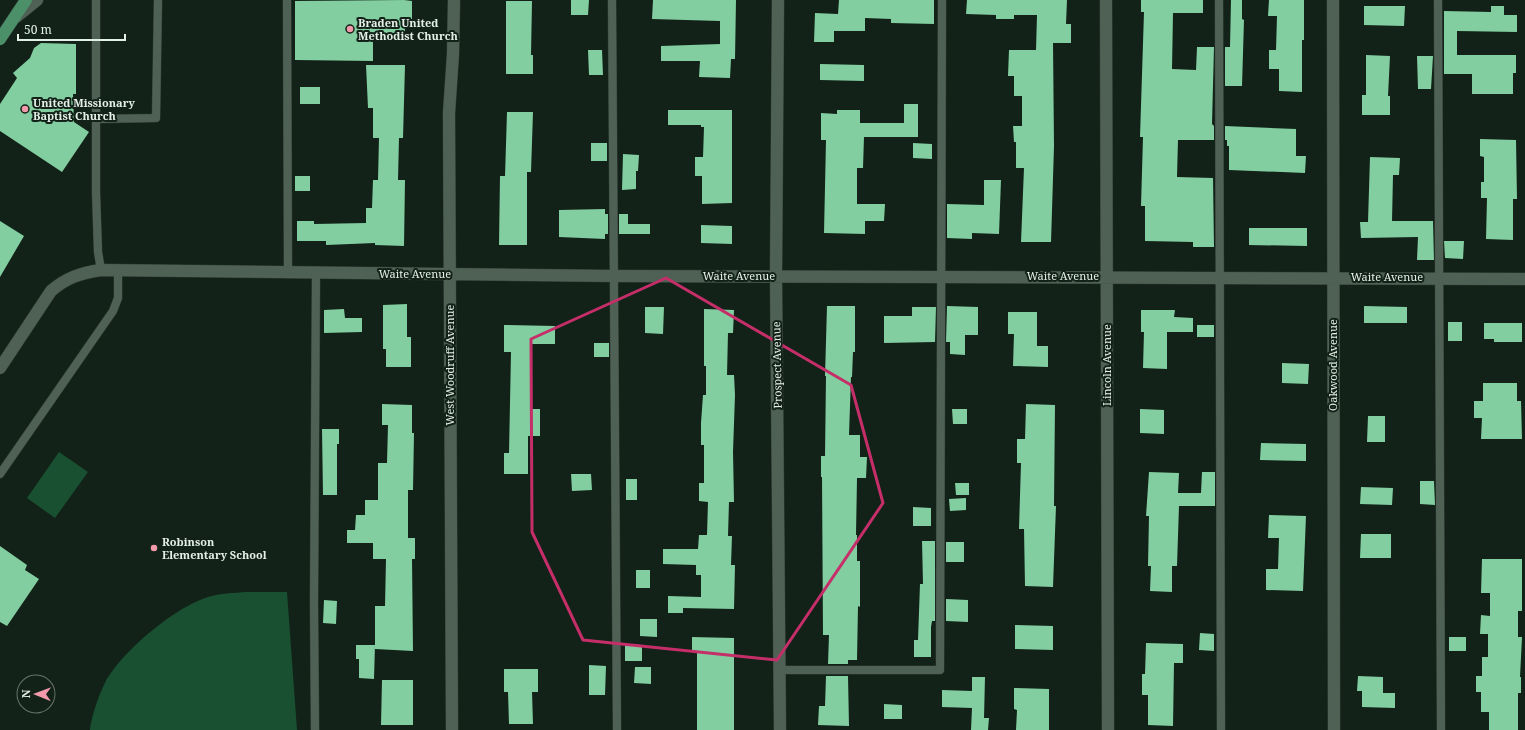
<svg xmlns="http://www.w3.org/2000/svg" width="1525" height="730" font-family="'Noto Serif',serif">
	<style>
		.green { fill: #195032 }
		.building { fill: #82cea0 }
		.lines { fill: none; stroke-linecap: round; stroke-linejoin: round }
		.lane-casing { stroke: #333d36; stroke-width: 9 }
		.street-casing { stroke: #333d36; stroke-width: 13 }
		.secondary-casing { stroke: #333d36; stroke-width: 13 }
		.primary-casing { stroke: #333d36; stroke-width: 13 }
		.lane { stroke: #4f6155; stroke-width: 8 }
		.street { stroke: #4f6155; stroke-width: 12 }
		.secondary { stroke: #4f6155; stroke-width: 12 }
		.primary { stroke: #4b9069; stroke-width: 12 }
		.marked { fill: none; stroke: #c52e69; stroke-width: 3; stroke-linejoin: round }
		.poi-dot { fill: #f29aac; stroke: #122218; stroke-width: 1.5 }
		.labels { text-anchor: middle; stroke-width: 4; stroke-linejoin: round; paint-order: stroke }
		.poi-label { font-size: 11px; font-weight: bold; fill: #e4efe8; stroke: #122218; text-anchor: start }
		.street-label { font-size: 11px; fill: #e4efe8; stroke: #122218 }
	</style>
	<rect width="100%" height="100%" fill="#122218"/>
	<path class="green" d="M59,452L88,472L55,518L27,498Z
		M246,592H287L297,730H90C91,718 99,694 105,683C121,652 178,604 212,596C223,593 235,593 246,592Z"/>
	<path class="building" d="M404,0L412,1V26H405V33H373V61L295,60V1Z
		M571,0H589L588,15H571Z
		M653,0H736L735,59H731L730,78L699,77L700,61H661V46L720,44V21L652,19Z
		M839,0H934V24L891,23V19L865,18V31H834V42H814L815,13L838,14Z
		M967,0H1067L1066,24H1071V43H1053L1054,146L1051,242H1021L1024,168H1016V142H1014L1013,126H1022V96H1014V76H1008L1009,50H1036L1037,15H1014V19H996V15L966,14Z
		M1141,0H1203V13H1173L1172,69L1196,70L1197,47H1214L1212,124L1214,126V140H1178L1177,177L1213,178L1214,247H1193V242L1145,241V206H1141L1143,137H1140L1144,12H1141Z
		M1231,0H1242V19L1244,20L1242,86H1225V47H1230Z
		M1269,0H1304V40H1302V92L1279,91V69H1269V50H1276L1277,16H1268Z
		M506,1H532L531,55H533V74H506Z
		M1364,6H1405L1404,26L1364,25Z
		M1491,6H1504V15H1517V32L1457,31V55H1516V73H1513V94H1472V74H1444V11L1491,12Z
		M41,43L76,44V94H73L74,122L89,132L62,172L0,131V104L17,78L13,73L30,58L34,48Z
		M588,50H602L603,75H589Z
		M1366,55L1390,56L1388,96H1390V115H1362V95H1366Z
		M1417,56H1433L1431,89H1418Z
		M820,64L864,65V81L820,80Z
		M366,65H405L403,138H399L398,180H405L404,246L375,245V243L326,245V241H297V221H314V224L366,223V208H372L373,180H378L379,138H373V108H368Z
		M300,87H320V104H300Z
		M904,104H918V137H864L863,168H857V204H885L884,221H865V234L824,233L826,140H821V113L837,114V110H860V123H904Z
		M668,110H732V203L702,204V176H695V157H703L704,127H701V125H668Z
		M507,112H533L531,172H527V245H499L500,176H505Z
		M1225,126L1296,129V156H1306L1305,173L1229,170V146H1227V140H1225Z
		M1480,139L1516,140L1517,199H1513V240L1486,239L1487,198H1481V182H1484V157L1480,156Z
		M591,143H607V161H591Z
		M913,143L932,144V159L913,158Z
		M623,154L639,155L638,171H636V189L622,190Z
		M1370,157L1400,158L1399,175H1393L1392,221H1433L1434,260H1417L1418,237L1361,238L1360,222H1368Z
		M295,176H310V191H295Z
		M984,180H1001L999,234L972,233V239L947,238V204L984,205Z
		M605,209V214H608V234H605V239L559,237V210Z
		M619,214H628V224H650V234H619Z
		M0,221L24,236L0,277Z
		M701,225L732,226V244L701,243Z
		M1249,228H1307V246L1249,245Z
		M1444,241H1464L1463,259L1445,258Z
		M407,304V337H411V367H386V349H383V305Z
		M827,306H855V352H853L852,377H851L849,435H860V457H867L866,478H857L856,535H857V561H860V607L858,606L857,660H848V664H828L829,635H823L822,477H821V456H825L826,376H825Z
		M947,306L978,307V335H965V355L950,354V342H946Z
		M1364,306L1407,307V323H1364Z
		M645,307H664L663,334L645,333Z
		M912,307H936L935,342L884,343V316H912Z
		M344,309L345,318H362V332L324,333V310Z
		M704,309L734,310L733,333H728L727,375H734L735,395L733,452L734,502H729L728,536H732L731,565H735L734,609L683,608V613H668V596L701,597V575H696V565L663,564V549H698L699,535H707L708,502L699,501V483H704V445H701V423L703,395H706V366H704Z
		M1141,310H1175L1174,317L1193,318V332H1167V369L1143,368L1144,332H1141Z
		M1008,312H1037V346H1048V367L1013,366L1014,334H1008Z
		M1448,322H1462V341H1448Z
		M1484,323H1522V342H1494V339H1484Z
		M504,325L555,326V344H532L531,409H540V436H528V474H504V453H509L511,352H504Z
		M1197,325H1214V337H1197Z
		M594,343H609V357H594Z
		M1282,363L1309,364L1308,384L1282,383Z
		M1483,383H1517V401H1521L1522,439H1481L1482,418H1474V401H1483Z
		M382,404L412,405V433H414L413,490H408V538H415V559H412L413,651L375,649V606H385L386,559H373V543H347V530H355L356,515H365V500H378V463H387L388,425H382Z
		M1026,404L1055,405L1054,506H1056L1053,587L1025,586L1024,529H1019L1021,463H1017V439H1025Z
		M952,409H967V424H953Z
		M1140,409L1164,410V434L1140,433Z
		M1368,416H1385V442H1367Z
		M322,429H339V444H337V495H323Z
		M1261,443L1306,444V461L1260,460Z
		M1149,472L1179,473L1178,493H1201L1202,472H1215V506H1179L1177,566H1172V592L1150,591L1151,566H1148L1149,516H1146Z
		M571,474H591L592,490L572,491Z
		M626,479H637V500H626Z
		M1420,481H1434L1435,505L1420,504Z
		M955,483H969V495H956Z
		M1361,487L1393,488L1392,505L1360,504Z
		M966,498V510L950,511L949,499Z
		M913,507L931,508V526H913Z
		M1269,515L1306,516L1303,591L1266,590V569H1278L1279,538H1268Z
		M1361,534H1391V558H1360Z
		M922,541H935V621H932L931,627V657H914V640H918L920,584H923Z
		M946,542H964V562H946Z
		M0,546L27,565L25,570L39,579L7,626L0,622Z
		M1482,559H1522V611H1518V637H1522L1520,677H1521V693H1518V730H1489V712H1481V692H1476V676H1482V657H1488V634H1480L1481,615L1490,616V593H1481Z
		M636,570H650V588H636Z
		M946,599L968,600V622L946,621Z
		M324,600L337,601L336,624L323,623Z
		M640,619H657V637L640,636Z
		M1015,625L1053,626V650L1015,649Z
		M1200,633L1214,634V651L1199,650Z
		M692,637L734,638V730H697V651H692Z
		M1449,637H1466V651H1449Z
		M1146,643L1183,644V663H1174L1173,726L1148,725V695H1142V674H1145Z
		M625,644L642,645V661H625Z
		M356,645H375L374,679L359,678V659H356Z
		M589,665L606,666L605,695H589Z
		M635,667H651V684L634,683Z
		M504,669H538V692H532L533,724H509L508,692H504Z
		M826,676H848L849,726L818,725L819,706H825Z
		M1358,676L1383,677V693H1395V708L1362,707V691H1357Z
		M972,677H985L984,718H989L988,730H971L972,708L942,707V690L972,691Z
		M382,680H413V725H381Z
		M1014,688L1049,689V730H1016L1017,710L1014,709Z
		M884,704L902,705V719H884Z"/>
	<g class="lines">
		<defs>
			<path id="lane" d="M96,0V192L98,252L101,270
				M287,0L288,273
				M612,0L617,730
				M1219,0L1221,730
				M1438,0L1441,730
				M95,119L156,118L158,0
				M0,474L113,311L118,298V271
				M780,670H940L942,0
				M315,730L314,603L316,273"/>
			<path id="street" d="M778,0L776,276L780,730
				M1106,0L1108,730
				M1333,0L1334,730
				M0,368L51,291C66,278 80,273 101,270L614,276L1525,279
				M452,730L449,113L453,54L454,0"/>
			<path id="secondary" d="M16,17L37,0"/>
			<path id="primary" d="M0,39L26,0"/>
		</defs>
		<use href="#lane" class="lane-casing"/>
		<use href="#street" class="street-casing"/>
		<use href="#secondary" class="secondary-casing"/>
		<use href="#primary" class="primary-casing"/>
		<use href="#lane" class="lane"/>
		<use href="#street" class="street"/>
		<use href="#secondary" class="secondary"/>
		<use href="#primary" class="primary"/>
	</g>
	<path class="marked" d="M666,278L851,385L883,503L777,660L583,640L532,532L531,339Z"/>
	<g class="poi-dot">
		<circle cx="350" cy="29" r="4"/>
		<circle cx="25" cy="109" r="4"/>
		<circle cx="154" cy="548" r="4"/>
	</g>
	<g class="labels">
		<g class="poi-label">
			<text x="358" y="27">Braden United<tspan x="358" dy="13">Methodist Church</tspan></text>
			<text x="33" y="107">United Missionary<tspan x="33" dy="13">Baptist Church</tspan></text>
			<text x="162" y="546">Robinson<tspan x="162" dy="13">Elementary School</tspan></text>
		</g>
		<g class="street-label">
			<text x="415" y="278">Waite Avenue</text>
			<text x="739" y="280">Waite Avenue</text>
			<text x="1063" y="280">Waite Avenue</text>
			<text x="1387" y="281">Waite Avenue</text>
			<text transform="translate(450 365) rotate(-90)" y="4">West Woodruff Avenue</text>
			<text transform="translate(777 365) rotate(-91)" y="4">Prospect Avenue</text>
			<text transform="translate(1107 365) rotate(-90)" y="4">Lincoln Avenue</text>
			<text transform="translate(1333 365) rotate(-90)" y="4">Oakwood Avenue</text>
		</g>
	</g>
	<g transform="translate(36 694) rotate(271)"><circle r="19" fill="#122218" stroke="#66746b"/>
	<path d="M0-3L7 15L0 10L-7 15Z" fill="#f29aac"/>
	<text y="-6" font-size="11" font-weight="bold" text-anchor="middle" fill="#e4efe8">N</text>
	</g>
	<path d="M18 34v6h107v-6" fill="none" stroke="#e4efe8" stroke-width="2"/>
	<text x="24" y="34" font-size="12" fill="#e4efe8" stroke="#122218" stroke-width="3" paint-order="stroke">50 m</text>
</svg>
